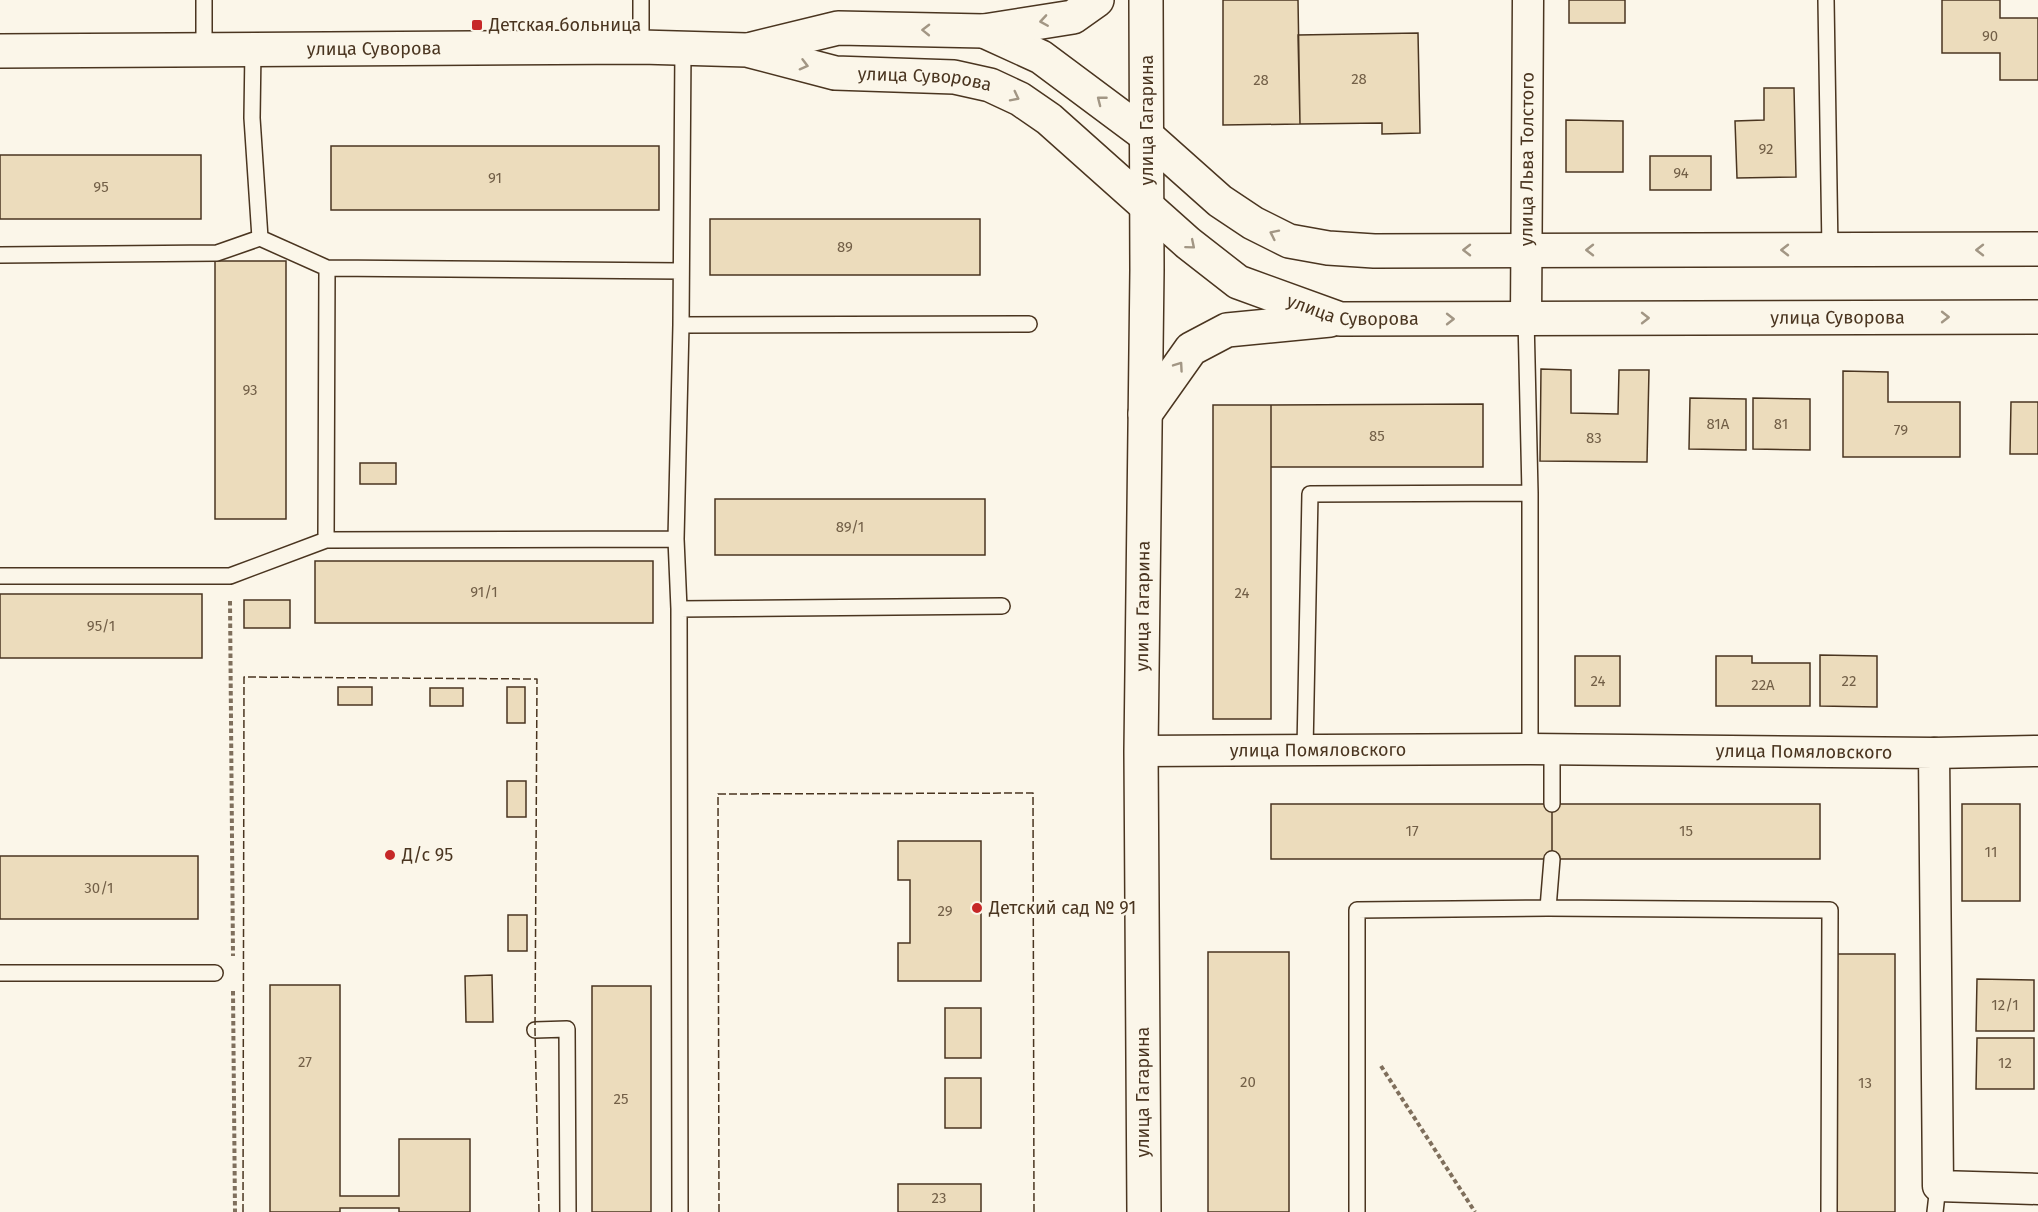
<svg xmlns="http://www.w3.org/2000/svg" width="2038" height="1212" font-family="'Fira Sans',sans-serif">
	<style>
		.building { fill: #ecdcbc; stroke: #4a3520; stroke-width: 1.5 }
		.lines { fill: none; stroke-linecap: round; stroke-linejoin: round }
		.lane-casing { stroke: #4a3520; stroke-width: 18 }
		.street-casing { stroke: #4a3520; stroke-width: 33 }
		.secondary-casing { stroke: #4a3520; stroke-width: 36 }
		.path { stroke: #7f6f5c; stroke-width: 4; stroke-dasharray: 4.5 3; stroke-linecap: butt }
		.lane { stroke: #fbf6e9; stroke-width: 15 }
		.street { stroke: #fbf6e9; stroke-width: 30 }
		.secondary { stroke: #fbf6e9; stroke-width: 33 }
		.fence { stroke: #4a3520; stroke-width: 1.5; stroke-dasharray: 8 3; stroke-linecap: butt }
		.oneway { stroke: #a29684 }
		.poi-dot { fill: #c62828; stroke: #fbf6e9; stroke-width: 2 }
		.labels { text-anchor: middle; stroke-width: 4.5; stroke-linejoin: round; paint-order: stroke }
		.number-label { font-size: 15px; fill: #725f47 }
		.poi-label { font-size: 18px; fill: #4a3520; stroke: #fbf6e9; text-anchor: start }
		.street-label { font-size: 18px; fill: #4a3520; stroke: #fbf6e9 }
	</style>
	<rect width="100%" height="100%" fill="#fbf6e9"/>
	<path class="building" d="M1223,0H1298L1300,124L1223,125Z
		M1569,0H1625V23H1569Z
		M1942,0H2000V18H2038V80H2000V53H1942Z
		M1418,33L1420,133L1382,134V123L1300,124L1298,35Z
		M1764,88H1794L1796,177L1737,178L1735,121L1764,120Z
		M1566,120L1623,121V172H1566Z
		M331,146H659V210H331Z
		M0,155H201V219H0Z
		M1650,156H1711V190H1650Z
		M710,219H980V275H710Z
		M215,261H286V519H215Z
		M1541,369L1571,370V413L1618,414L1619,370H1649L1647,462L1540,461Z
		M1843,371L1888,372V402H1960V457H1843Z
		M1690,398L1746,399V450L1689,449Z
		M1753,398L1810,399V450L1753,449Z
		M2011,402H2038V454H2010Z
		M1483,404V467H1271V405Z
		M1213,405H1271V719H1213Z
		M360,463H396V484H360Z
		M715,499H985V555H715Z
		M315,561H653V623H315Z
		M0,594H202V658H0Z
		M244,600H290V628H244Z
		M1820,655L1877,656V707L1820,706Z
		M1575,656H1620V706H1575Z
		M1716,656H1752V663H1810V706H1716Z
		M338,687H372V705H338Z
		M507,687H525V723H507Z
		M430,688H463V706H430Z
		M507,781H526V817H507Z
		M1271,804H1552V859H1271Z
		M1552,804H1820V859H1552Z
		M1962,804H2020V901H1962Z
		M898,841H981V981H898V943H910V880H898Z
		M0,856H198V919H0Z
		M508,915H527V951H508Z
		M1208,952H1289V1212H1208Z
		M1836,954H1895V1212H1836Z
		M492,975L493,1022H466L465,976Z
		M1977,979L2034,980V1031H1976Z
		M270,985H340V1196H399V1139H470V1212H399V1208H340V1212H270Z
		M592,986H651V1212H592Z
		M945,1008H981V1058H945Z
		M1977,1038H2034V1089H1976Z
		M945,1078H981V1128H945Z
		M898,1184H981V1212H898Z"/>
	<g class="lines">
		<defs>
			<path id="lane" d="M641,0V47
				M1826,0L1830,250
				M204,49V0
				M253,49L252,118L260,238
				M0,255L217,253L260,238L327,268L680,271
				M1526,318L1530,493V749
				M681,325L1029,324
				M326,540L327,268
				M0,576H230L326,540L676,539
				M679,609L1002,606
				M1305,750L1310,494L1530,493
				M1552,804V749
				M1548,908L1552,859
				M0,973H215
				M535,1030L567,1029L568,1212
				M680,1212L679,609L676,539L681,325L683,48
				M1357,1212V910L1548,908L1830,910L1829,1212
				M1935,1212L1938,1186"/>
			<g id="street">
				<path id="s1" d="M1526,318L1528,0"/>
				<path id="s2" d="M1141,751L1530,749L1934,753L1938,1186L2038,1189"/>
				<path d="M1934,753L2038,751"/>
			</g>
			<g id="secondary">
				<path d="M984,31L1041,57L1147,136L1220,201L1253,223L1289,241L1328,248L1374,251L2038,249"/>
				<path d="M752,49L838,28L984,31L1073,17L1097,0"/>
				<path id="s3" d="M0,51L641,47L747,50L835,73L954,77L990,85L1020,99L1049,119L1188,243L1238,282L1340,319L2038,317"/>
				<path d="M1145,414L1191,349L1227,330L1330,320"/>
				<path id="s4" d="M1144,1212L1141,751L1147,270L1146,0"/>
			</g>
		</defs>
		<use href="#lane" class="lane-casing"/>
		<use href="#street" class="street-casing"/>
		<use href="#secondary" class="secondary-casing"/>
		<path class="path" d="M230,601L233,956
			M233,991L235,1212
			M1381,1066L1475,1212"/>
		<use href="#lane" class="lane"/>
		<use href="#street" class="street"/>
		<use href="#secondary" class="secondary"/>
		<path class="fence" d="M243,1212L244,677L537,679L535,1030L539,1212
			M719,1212L718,794L1033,793L1034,1212"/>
	</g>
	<defs><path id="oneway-chevron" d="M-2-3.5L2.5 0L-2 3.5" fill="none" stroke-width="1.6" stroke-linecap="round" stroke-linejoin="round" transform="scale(1.5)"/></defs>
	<g class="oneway">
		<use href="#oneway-chevron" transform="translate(1044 21) rotate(171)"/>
		<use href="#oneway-chevron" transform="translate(926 30) rotate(-179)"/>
		<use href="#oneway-chevron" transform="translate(804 65) rotate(15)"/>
		<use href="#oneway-chevron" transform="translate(1015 97) rotate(27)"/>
		<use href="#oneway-chevron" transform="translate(1101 100) rotate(-142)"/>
		<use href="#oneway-chevron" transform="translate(1274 234) rotate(-154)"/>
		<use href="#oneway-chevron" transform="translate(1191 245) rotate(40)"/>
		<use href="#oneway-chevron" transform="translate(1467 250) rotate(180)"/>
		<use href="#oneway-chevron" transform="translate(1590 250) rotate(-180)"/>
		<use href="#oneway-chevron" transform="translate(1785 250) rotate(-180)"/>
		<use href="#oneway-chevron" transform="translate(1980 250) rotate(180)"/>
		<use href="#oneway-chevron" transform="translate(1945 317)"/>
		<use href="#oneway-chevron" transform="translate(1645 318)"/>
		<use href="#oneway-chevron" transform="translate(1450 319)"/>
		<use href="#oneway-chevron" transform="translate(1179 366) rotate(-55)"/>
	</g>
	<g class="poi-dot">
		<rect x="471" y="19" width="12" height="12" rx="3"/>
		<circle cx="390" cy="855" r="6"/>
		<circle cx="977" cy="908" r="6"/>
	</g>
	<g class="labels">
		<g class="number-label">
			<text x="1990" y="41">90</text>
			<text x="1359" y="84">28</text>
			<text x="1261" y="85">28</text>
			<text x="1766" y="154">92</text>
			<text x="1681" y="178">94</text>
			<text x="495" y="183">91</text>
			<text x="101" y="192">95</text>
			<text x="845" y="252">89</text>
			<text x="250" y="395">93</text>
			<text x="1718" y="429">81А</text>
			<text x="1781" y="429">81</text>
			<text x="1901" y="435">79</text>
			<text x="1377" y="441">85</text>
			<text x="1594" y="443">83</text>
			<text x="850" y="532">89/1</text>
			<text x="484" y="597">91/1</text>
			<text x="1242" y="598">24</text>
			<text x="101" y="631">95/1</text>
			<text x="1598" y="686">24</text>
			<text x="1849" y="686">22</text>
			<text x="1763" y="690">22А</text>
			<text x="1412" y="836">17</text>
			<text x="1686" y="836">15</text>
			<text x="1991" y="857">11</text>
			<text x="99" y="893">30/1</text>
			<text x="945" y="916">29</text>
			<text x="2005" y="1010">12/1</text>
			<text x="305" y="1067">27</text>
			<text x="2005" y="1068">12</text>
			<text x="1248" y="1087">20</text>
			<text x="1865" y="1088">13</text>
			<text x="621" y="1104">25</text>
			<text x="939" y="1203">23</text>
		</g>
		<g class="poi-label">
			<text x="489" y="31">Детская больница</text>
			<text x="402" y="861">Д/с 95</text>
			<text x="989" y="914">Детский сад № 91</text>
		</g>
		<g class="street-label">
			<text dy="6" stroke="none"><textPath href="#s3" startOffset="374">улица Суворова</textPath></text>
			<text dy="6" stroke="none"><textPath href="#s3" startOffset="928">улица Суворова</textPath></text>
			<text transform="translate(1147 120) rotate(-90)" y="6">улица Гагарина</text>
			<text dy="6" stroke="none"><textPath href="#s1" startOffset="159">улица Льва Толстого</textPath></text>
			<text dy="6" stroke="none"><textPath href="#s3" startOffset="1432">улица Суворова</textPath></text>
			<text dy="6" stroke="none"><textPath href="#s3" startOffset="1918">улица Суворова</textPath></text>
			<text dy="6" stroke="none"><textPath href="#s4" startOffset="606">улица Гагарина</textPath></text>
			<text dy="6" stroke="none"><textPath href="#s2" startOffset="177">улица Помяловского</textPath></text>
			<text dy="6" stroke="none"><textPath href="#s2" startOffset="663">улица Помяловского</textPath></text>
			<text transform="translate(1143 1092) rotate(-90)" y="6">улица Гагарина</text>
		</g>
	</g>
</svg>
